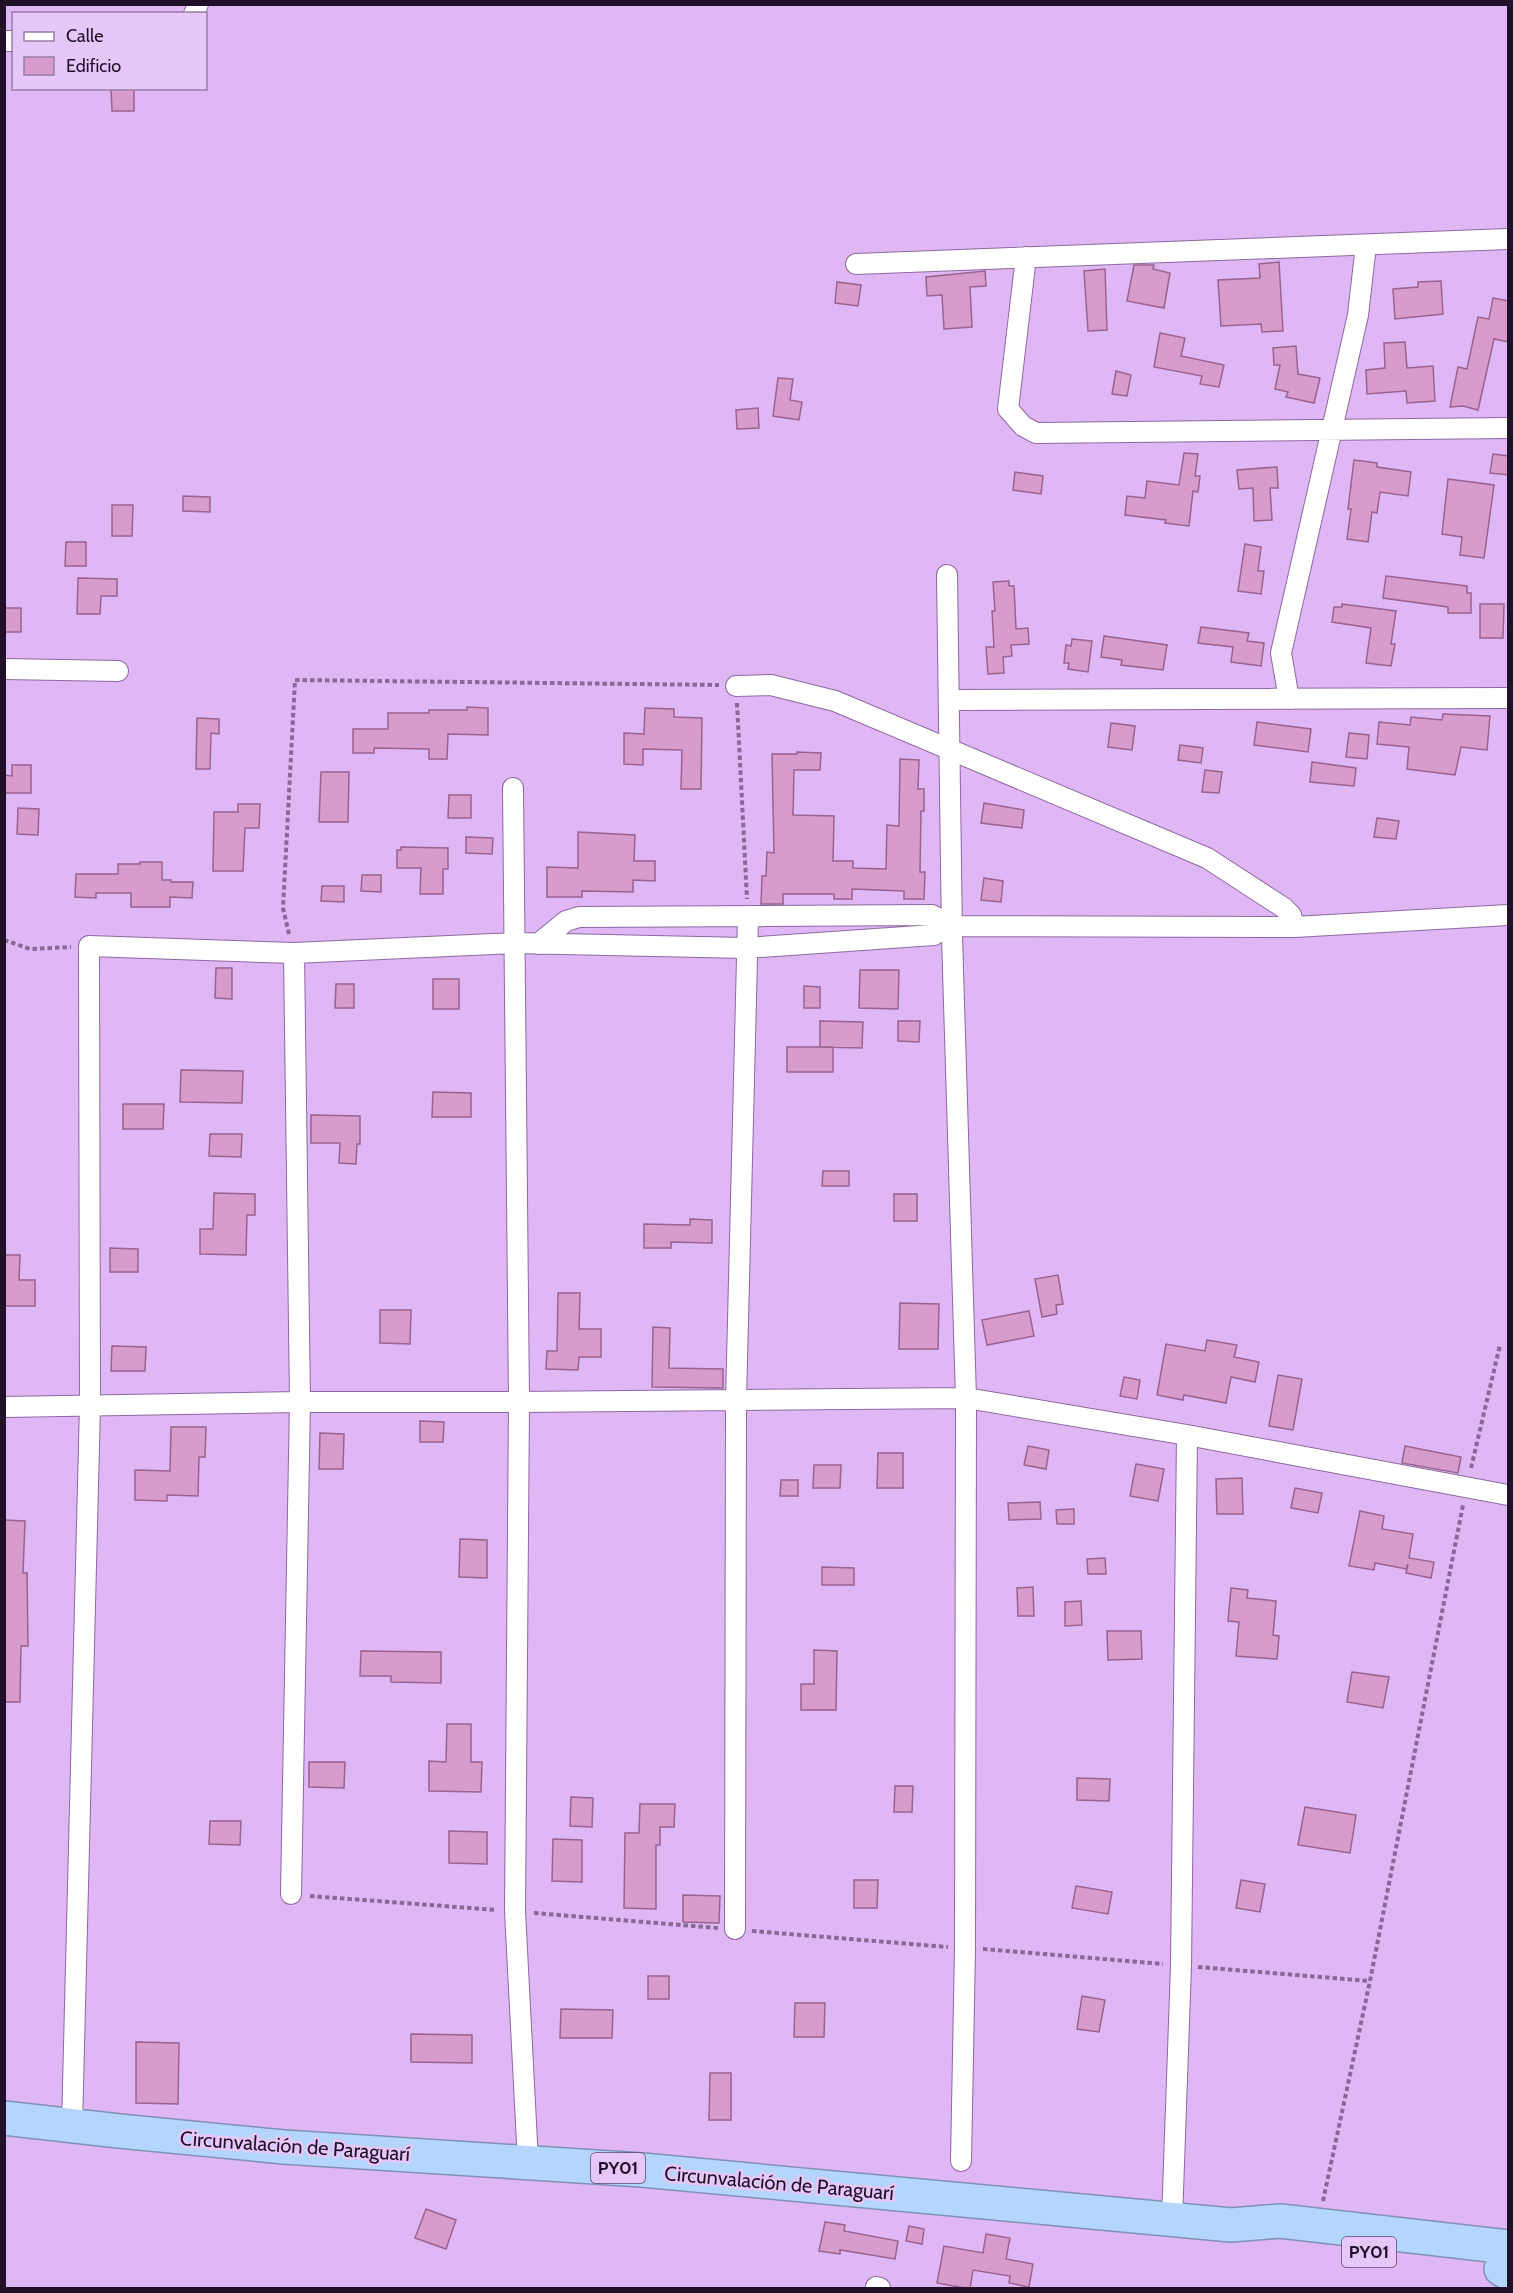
<svg xmlns="http://www.w3.org/2000/svg" width="1513" height="2293" font-family="Cabin,sans-serif">
	<style>
		.building { fill: #d79ccc; stroke: #99628f; stroke-width: 1.5 }
		.lines { fill: none; stroke-linecap: round; stroke-linejoin: round }
		.street-casing { stroke: #8d68a1; stroke-width: 22 }
		.highway-casing { stroke: #8090b3; stroke-width: 36 }
		.path { stroke: #866995; stroke-width: 4; stroke-dasharray: 4.5 3; stroke-linecap: butt }
		.street { stroke: #fff; stroke-width: 20 }
		.highway { stroke: #b4d5fe; stroke-width: 33 }
		.labels { text-anchor: middle; stroke-width: 5; stroke-linejoin: round; paint-order: stroke }
		.shield { fill: #e7c7fa; stroke: #5c4867; stroke-width: 1.5 }
		.shield-label { font-size: 18px; font-weight: bold; fill: #201128 }
		.street-label { font-size: 20px; fill: #201128; stroke: #e7c7fa }
	</style>
	<rect width="100%" height="100%" fill="#dfb7f5"/>
	<path class="building" d="M111,89H134V111H112Z
		M1279,262L1283,331L1262,332L1261,324L1221,326L1218,280L1260,278L1259,264Z
		M1134,265H1154L1153,269L1170,273L1164,308L1127,301Z
		M1105,269L1107,330L1088,331L1084,271Z
		M985,271L986,286L970,287L972,327L944,329L942,295L927,296L926,277Z
		M1441,281L1443,314L1395,319L1393,289L1418,287V282Z
		M837,282L861,285L858,306L835,303Z
		M1493,298L1509,301V342L1494,339L1478,410L1463,406L1450,407L1458,367L1467,369L1478,317L1489,319Z
		M1160,333L1185,338L1181,356L1224,365L1219,387L1200,384L1202,376L1154,367Z
		M1405,342L1407,368L1433,366L1435,401L1407,403L1406,391L1367,394L1366,370L1385,368L1384,343Z
		M1296,346L1298,374L1320,378L1314,403L1286,397L1288,392L1275,389L1280,365H1274L1273,348Z
		M1116,371L1131,375L1127,396L1112,394Z
		M778,378L793,379L790,400L802,402L799,420L773,416Z
		M758,408L759,428L737,429L736,410Z
		M1184,453L1198,454L1195,476H1200L1198,492L1193,491L1189,526L1165,523L1166,520L1125,515L1127,496L1145,498L1147,481L1179,485Z
		M1493,454L1509,456V475L1490,473Z
		M1354,460L1377,463V467L1411,472L1408,496L1380,492L1377,513L1372,512L1368,542L1347,539L1351,509H1348Z
		M1277,467L1278,488H1270L1272,520L1254,521L1253,488L1239,489L1237,470Z
		M1015,472L1043,476L1041,494L1013,490Z
		M1448,479L1494,485L1484,558L1460,555L1462,537L1442,534Z
		M183,496L210,497V512L183,511Z
		M112,505H133L132,536H112Z
		M66,542H86V566H65Z
		M1245,544L1261,547L1258,571H1264L1261,594L1238,591Z
		M1386,576L1467,586V593H1471V613H1448V607L1383,598Z
		M78,578L117,579V596H101L100,614H77Z
		M1009,581V586H1014L1016,629L1028,628L1029,644L1011,645L1012,656L1003,657L1004,673L988,674L986,647H994L992,611H995L993,582Z
		M1342,604L1396,611L1391,644H1395L1391,666L1366,663L1371,628L1332,622L1334,607H1342Z
		M1480,604H1504L1503,638H1480Z
		M4,608H21V632H4Z
		M1201,627L1249,633L1247,641L1264,643L1261,666L1231,662L1233,647L1198,643Z
		M1104,636L1167,645L1163,670L1121,665L1122,660L1101,657Z
		M1072,639L1092,641L1088,672L1068,669L1069,663H1064L1066,645L1071,646Z
		M467,707L488,708V735L448,734L447,759H429V749L374,748V753H353V729H388V713H429V710H467Z
		M645,708L674,709V717L702,718L701,789H681L682,750L643,749V765L624,764V733L644,734Z
		M1443,714L1490,716L1487,750L1461,747L1455,775L1407,769L1409,747L1377,744L1379,722L1410,725L1411,717L1442,720Z
		M197,718L219,719V734L211,733L210,769H196Z
		M1257,722L1311,729L1308,752L1254,745Z
		M1111,723L1135,726L1132,750L1108,747Z
		M1349,733L1369,735L1367,759L1346,757Z
		M1180,745L1203,748L1201,763L1178,760Z
		M797,752L821,753L820,770H794L793,815L834,816L833,861H853V868L886,869L887,825L899,826L900,759L919,760L918,789H924V811H921L920,872H925L924,899H904V891L852,889V899H834V894H783V904H761L762,876H766L767,852L774,853L772,754H797Z
		M1312,762L1356,768L1354,786L1310,782Z
		M12,765H31V793H4V775L12,776Z
		M1205,770L1222,772L1219,793L1202,792Z
		M321,772H349L348,822H319Z
		M449,795H471V818H448Z
		M984,803L1024,810L1022,828L981,823Z
		M238,804H260L259,828H245L243,871H213L214,812H238Z
		M18,808L39,809L38,835L17,834Z
		M1377,818L1399,821L1396,839L1374,837Z
		M578,832L635,835L634,861H655V881L633,880V892L582,891V897H547V867L578,868Z
		M466,837L493,838L492,854L466,853Z
		M401,847L448,848V869H443V894H420L421,868H397V850H401Z
		M140,862H162V880H171V882H193L192,898L170,897V907H131V893H96V898L75,897L76,874H118V864H140Z
		M362,875H381V892L361,891Z
		M984,878L1003,881L1001,902L981,900Z
		M322,886H344V902L321,901Z
		M216,968H232V999L215,998Z
		M860,970H899L898,1009L859,1008Z
		M433,979H459V1009H433Z
		M336,984H354V1008H335Z
		M804,986L820,987V1008H804Z
		M820,1021L863,1022L862,1048L820,1047Z
		M898,1021H920L919,1042L898,1041Z
		M787,1047H833V1072H787Z
		M181,1070L243,1071L242,1103L180,1102Z
		M433,1092L471,1093V1117H432Z
		M123,1104H164L163,1129H123Z
		M311,1115L360,1116V1144H357L356,1164L339,1163L340,1143H311Z
		M210,1134H242L241,1157L209,1156Z
		M823,1171H849V1186H822Z
		M214,1193L255,1194V1215H247L246,1255L200,1254V1229H213Z
		M894,1194H917V1221H894Z
		M690,1219L712,1220V1243L671,1242V1248H644V1224L690,1225Z
		M110,1248L138,1249V1272H110Z
		M4,1255H20L19,1280H35V1306H4Z
		M1058,1275L1063,1304L1056,1305L1057,1314L1042,1317L1035,1279Z
		M558,1293H580L579,1329H601V1357H579L578,1370L546,1369L547,1351H557Z
		M900,1303L939,1304L938,1349H899Z
		M380,1310H411L410,1344L380,1343Z
		M1029,1311L1034,1336L987,1345L982,1320Z
		M653,1327L670,1328L669,1368L723,1369V1388L652,1387Z
		M1207,1340L1237,1345L1234,1357L1259,1362L1255,1382L1231,1377L1226,1403L1184,1395L1183,1400L1157,1395L1166,1344L1205,1351Z
		M112,1346L146,1347L145,1371H111Z
		M1278,1375L1302,1379L1293,1430L1269,1426Z
		M1124,1377L1140,1380L1137,1399L1120,1396Z
		M420,1421L444,1422L443,1442H420Z
		M171,1427H206L205,1457H199L198,1496L167,1495V1501L135,1500V1470L170,1471Z
		M320,1433L344,1434L343,1469H319Z
		M1028,1446L1049,1450L1046,1469L1024,1465Z
		M1405,1446L1461,1457L1458,1473L1402,1463Z
		M878,1453H903V1488H877Z
		M1136,1464L1164,1469L1158,1501L1130,1496Z
		M814,1465H841L840,1488H813Z
		M1242,1478L1243,1514H1217L1216,1479Z
		M781,1480H798V1496H780Z
		M1295,1488L1322,1493L1318,1513L1291,1508Z
		M1040,1502L1041,1519L1009,1520L1008,1503Z
		M1074,1509V1524H1057L1056,1510Z
		M1360,1511L1384,1516L1382,1529L1413,1534L1409,1558L1434,1562L1431,1578L1406,1573L1408,1564L1406,1569L1375,1563L1374,1570L1349,1566Z
		M4,1520L25,1521L23,1573H27L28,1646H21L20,1702H4Z
		M460,1539L487,1540V1578L459,1577Z
		M1105,1558L1106,1574H1088L1087,1559Z
		M822,1567L854,1568V1585H822Z
		M1033,1587L1034,1616H1018L1017,1588Z
		M1231,1588L1248,1590L1247,1598L1276,1601L1273,1635L1279,1636L1277,1659L1236,1656L1239,1622L1228,1621Z
		M1081,1601L1082,1625L1065,1626V1602Z
		M1107,1631H1141L1142,1659L1108,1660Z
		M814,1650L837,1651L836,1710H801V1684H814Z
		M361,1651L441,1652V1683L391,1682V1676H360Z
		M1352,1672L1389,1677L1383,1708L1347,1702Z
		M447,1724H471V1762H482L481,1792L429,1791V1761L446,1762Z
		M309,1762H345L344,1788L309,1787Z
		M1077,1778L1110,1779L1109,1801L1077,1800Z
		M895,1786H913L912,1812H894Z
		M571,1797L593,1798L592,1827L570,1826Z
		M640,1804H675L674,1827H660V1845H656V1909L624,1908L625,1833H639Z
		M1305,1807L1356,1815L1350,1853L1298,1845Z
		M210,1821H241L240,1845L209,1844Z
		M449,1831L487,1832V1864L449,1863Z
		M553,1839L582,1840V1882L552,1881Z
		M854,1880H878L877,1908H854Z
		M1241,1880L1265,1884L1260,1912L1236,1908Z
		M1076,1886L1112,1892L1108,1914L1072,1908Z
		M683,1895L720,1896L719,1923L683,1922Z
		M648,1976H669V1999H648Z
		M1082,1996L1105,2000L1099,2032L1077,2029Z
		M795,2003H825L824,2037H794Z
		M561,2009L613,2010L612,2038H560Z
		M411,2034L472,2035V2063L411,2062Z
		M136,2042L179,2043L178,2104L136,2103Z
		M710,2073H731V2120H709Z
		M426,2209L456,2220L446,2249L415,2238Z
		M825,2222L845,2225L844,2231L898,2241L895,2259L840,2250V2254L819,2251Z
		M909,2226L924,2229L922,2244L906,2241Z
		M986,2234L1010,2238L1006,2259L1033,2264L1029,2287L1009,2283L1010,2276L973,2270L970,2289L937,2283L944,2246L983,2253Z"/>
	<g class="lines">
		<defs>
			<path id="street" d="M194,14L198,4
				M4,41H14
				M1026,257L1008,409L1023,426L1036,433L1508,428
				M856,264L1508,239
				M947,575L952,937L966,1398L965,1948L961,2161
				M4,669L118,671
				M736,686L771,685L835,701L1207,858L1284,908L1291,915L1294,927
				M1289,699L1281,653L1358,315L1366,245
				M949,700L1508,698
				M513,788L519,1402L515,1911L528,2162
				M538,944L566,921L579,917L932,915L943,921L946,926L1294,927L1508,915
				M4,1407L300,1402H519L966,1398L1187,1435L1508,1495
				M291,1894L300,1402L294,953
				M735,1929L736,1401L748,918
				M72,2126L90,1405L89,946L294,953L515,943L746,948L934,935L946,926
				M1172,2220L1181,1966L1187,1435
				M876,2287L880,2288"/>
			<path id="highway" d="M4,2118L119,2131L284,2147L642,2170L1231,2225L1280,2221L1508,2247
				M1501,2269L1508,2273"/>
		</defs>
		<use href="#street" class="street-casing"/>
		<use href="#highway" class="highway-casing"/>
		<path class="path" d="M737,703L747,899
			M289,934L283,908L295,680L719,685
			M4,940L30,949L71,947
			M1471,1468L1500,1345
			M310,1896L497,1910
			M534,1913L718,1928
			M752,1931L948,1947
			M983,1949L1163,1964
			M1198,1967L1370,1981
			M1323,2201L1370,1981L1463,1505"/>
		<use href="#street" class="street"/>
		<use href="#highway" class="highway"/>
	</g>
	<g class="labels">
		<g class="shield">
			<rect x="591" y="2153" width="54" height="30" rx="4.5"/>
			<rect x="1342" y="2237" width="54" height="30" rx="4.5"/>
		</g>
		<g class="shield-label">
			<text x="618" y="2174">PY01</text>
			<text x="1369" y="2258">PY01</text>
		</g>
		<g class="street-label">
			<text transform="translate(295 2146) rotate(4)" y="7">Circunvalación de Paraguarí</text>
			<text transform="translate(779 2183) rotate(5)" y="7">Circunvalación de Paraguarí</text>
		</g>
	</g>
	<rect width="1513" height="2293" fill="none" stroke="#201128" stroke-width="12"/>
	<rect x="12" y="12" width="195" height="78" fill="#e7c7fa" stroke="#977ea6" stroke-width="1.5"/>
	<rect x="24" y="32" width="30" height="9" fill="#ffffff" stroke="#977ea6" stroke-width="1.5"/>
	<text x="66" y="42" font-size="18" fill="#201128">Calle</text>
	<rect x="24" y="57" width="30" height="18" fill="#d79ccc" stroke="#977ea6" stroke-width="1.5"/>
	<text x="66" y="72" font-size="18" fill="#201128">Edificio</text>
</svg>
